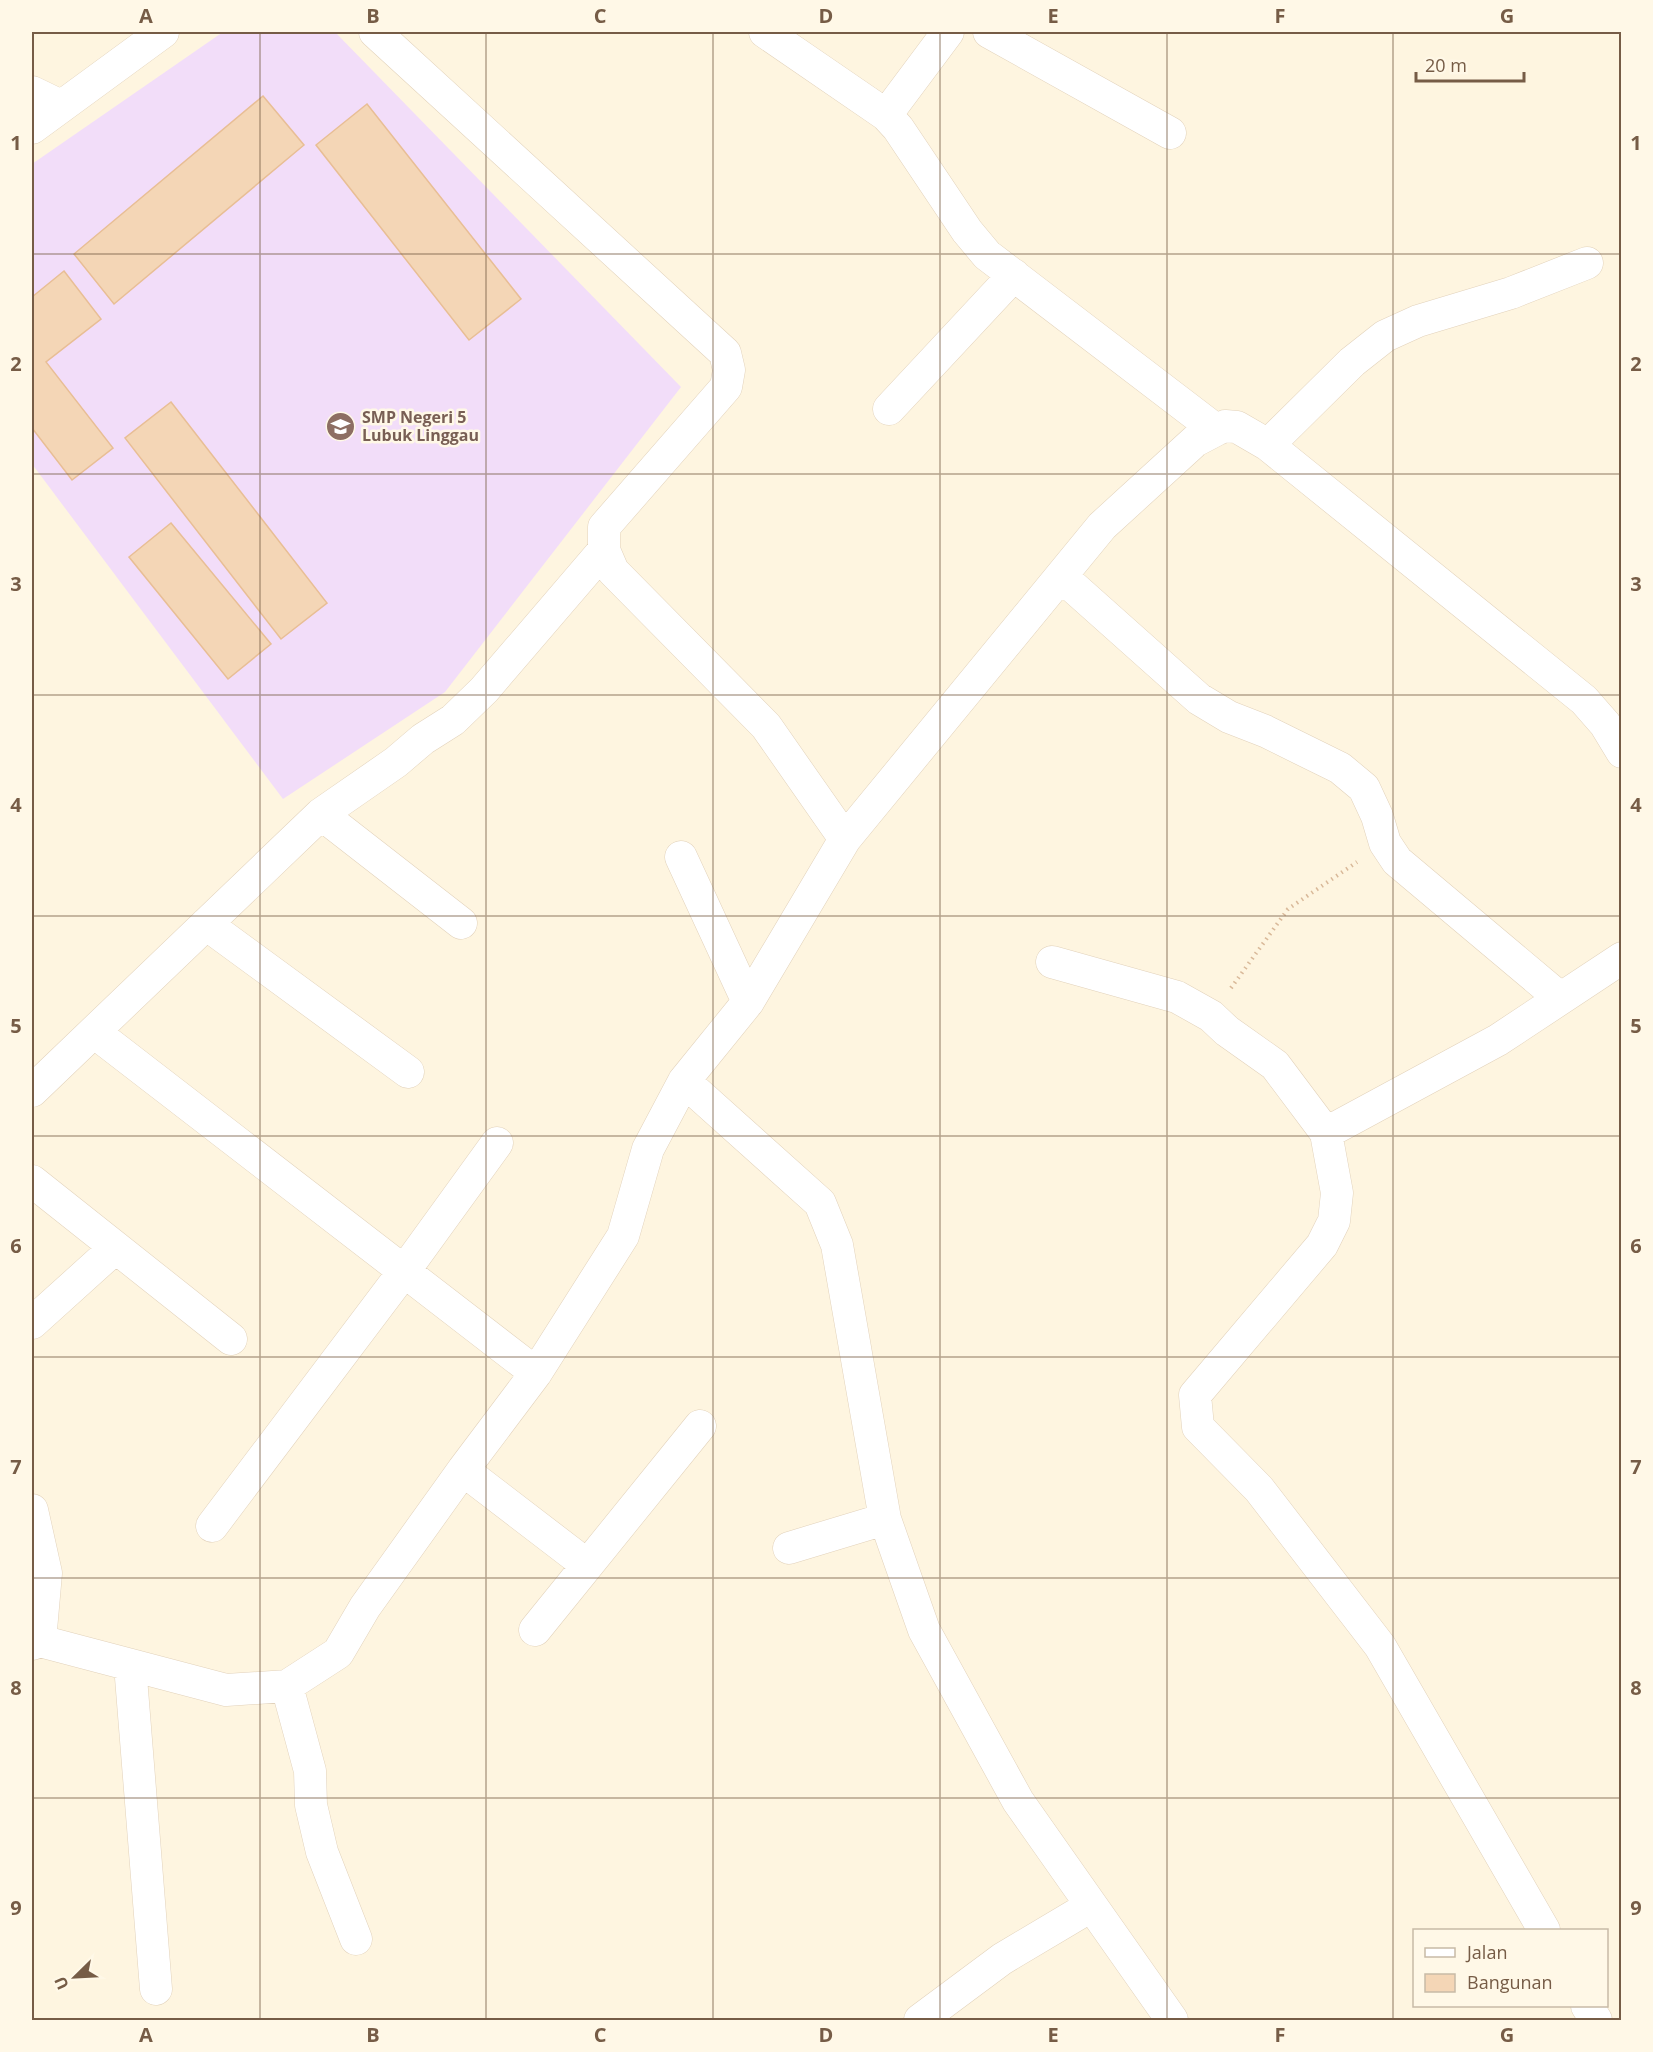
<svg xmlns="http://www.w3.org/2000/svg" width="1653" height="2052" font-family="'Open Sans',sans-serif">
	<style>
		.education { fill: #f2ddf9 }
		.building { fill: #f4d6b6; stroke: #e8be95; stroke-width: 1.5 }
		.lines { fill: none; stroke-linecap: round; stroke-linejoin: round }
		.minor-casing { stroke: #e2d2bb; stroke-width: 33 }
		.path { stroke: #d9b999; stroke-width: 4; stroke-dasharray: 1.5 4.5; stroke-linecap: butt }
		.minor { stroke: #fff; stroke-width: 32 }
		.grid { fill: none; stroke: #765c46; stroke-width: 1.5; stroke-opacity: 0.55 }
		.labels { text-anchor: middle; stroke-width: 5; stroke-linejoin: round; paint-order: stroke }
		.education-label { font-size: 16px; font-weight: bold; fill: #785e54; stroke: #fff8e7; text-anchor: start }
		.neatline { fill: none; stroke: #765c46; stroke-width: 2 }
		.grid-label { font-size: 20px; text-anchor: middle; font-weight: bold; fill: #765c46 }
	</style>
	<rect width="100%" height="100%" fill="#fef5e0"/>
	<path class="education" d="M223,32H335L681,387L445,692L283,799L32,464V164Z"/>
	<path class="building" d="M263,96L304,145L114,304L74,254Z
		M367,104L521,299L469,340L316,145Z
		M64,271L101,319L46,362L113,448L72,480L32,428V297Z
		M171,402L327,603L281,639L125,438Z
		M171,523L271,644L228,679L129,557Z"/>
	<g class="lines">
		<defs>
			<path id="minor" d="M375,32L725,353L729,370L726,387L604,527V550L613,571L766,726L845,839
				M765,32L886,115L898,128L967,231L987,255L1216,430
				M989,32L1170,133
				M32,92L61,106
				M886,115L948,32
				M32,128L163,32
				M889,409L1014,275
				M1268,445L1352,362L1385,336L1418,321L1511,293L1587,263
				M1061,576L1199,699L1229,717L1265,731L1340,768L1364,788L1377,816L1385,843L1397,861L1560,998
				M321,814L461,923
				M681,857L748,1002
				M206,924L408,1072
				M1052,962L1177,997L1211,1016L1227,1031L1275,1065L1326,1133
				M94,1032L536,1373
				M684,1081L820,1203L837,1245L885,1519L924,1630L1018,1801L1172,2020
				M32,1091L321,814L396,762L423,739L453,720L484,690L604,550
				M32,1181L231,1339
				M32,1323L114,1249
				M463,1470L587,1565
				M32,1510L46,1573L40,1641
				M212,1526L405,1270L497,1143
				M789,1548L885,1519
				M535,1630L700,1426
				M32,1644L40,1641L226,1690L287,1686L338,1653L365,1607L463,1470L536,1373L623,1236L648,1149L684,1081L748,1002L845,839L1102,526L1195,441L1216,430L1225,426L1237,427L1268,445L1584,700L1605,724L1622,752
				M130,1665L156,1989
				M287,1686L310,1771L311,1805L322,1852L356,1939
				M1544,1930L1380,1646L1259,1489L1198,1427L1195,1395L1322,1245L1334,1221L1337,1193L1326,1133L1498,1040L1622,958
				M1587,2006L1596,2020
				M920,2020L1002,1959L1091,1906"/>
		</defs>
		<use href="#minor" class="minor-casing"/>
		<path class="path" d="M1231,988L1288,909L1357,862"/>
		<use href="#minor" class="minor"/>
	</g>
	<path class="grid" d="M260,32V2020M486,32V2020M713,32V2020M940,32V2020M1167,32V2020M1393,32V2020M32,254H1622M32,474H1622M32,695H1622M32,916H1622M32,1136H1622M32,1357H1622M32,1578H1622M32,1798H1622"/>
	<defs>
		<symbol id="school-disc" viewBox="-11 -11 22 22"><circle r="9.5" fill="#8d6e63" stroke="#fff8e7"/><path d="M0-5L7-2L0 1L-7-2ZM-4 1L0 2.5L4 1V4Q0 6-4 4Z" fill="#fff"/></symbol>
	</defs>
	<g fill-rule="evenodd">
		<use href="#school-disc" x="324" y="410" width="33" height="33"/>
	</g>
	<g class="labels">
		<g class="education-label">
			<text x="362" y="423">SMP Negeri 5<tspan x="362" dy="18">Lubuk Linggau</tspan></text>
		</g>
	</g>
	<rect width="1653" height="2052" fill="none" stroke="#fff8e7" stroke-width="66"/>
	<rect x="1413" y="1929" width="195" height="78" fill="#fff8e7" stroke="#c8baa7" stroke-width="1.5"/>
	<rect x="1425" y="1948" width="30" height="9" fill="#ffffff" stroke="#c8baa7" stroke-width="1.5"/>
	<text x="1467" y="1959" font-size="18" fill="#765c46">Jalan</text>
	<rect x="1425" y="1974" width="30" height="18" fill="#f4d6b6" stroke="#c8baa7" stroke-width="1.5"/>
	<text x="1467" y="1989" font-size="18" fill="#765c46">Bangunan</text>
	<g transform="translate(75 1977) rotate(246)" stroke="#fff8e7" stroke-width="4.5" paint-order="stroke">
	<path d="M0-4.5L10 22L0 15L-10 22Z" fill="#765c46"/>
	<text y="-9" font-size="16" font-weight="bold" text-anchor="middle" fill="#765c46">U</text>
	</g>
	<path d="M1416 72v9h108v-9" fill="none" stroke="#765c46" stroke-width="3"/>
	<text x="1425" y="72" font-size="18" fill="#765c46" stroke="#fff8e7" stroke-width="4.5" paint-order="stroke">20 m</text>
	<rect x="33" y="33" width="1587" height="1986" class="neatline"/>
	<g class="grid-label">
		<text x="146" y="23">A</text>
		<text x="373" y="23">B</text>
		<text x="600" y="23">C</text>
		<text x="826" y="23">D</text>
		<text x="1053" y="23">E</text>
		<text x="1280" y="23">F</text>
		<text x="1507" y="23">G</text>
		<text x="16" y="150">1</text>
		<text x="1636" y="150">1</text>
		<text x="16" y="371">2</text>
		<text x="1636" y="371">2</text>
		<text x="16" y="591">3</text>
		<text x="1636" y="591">3</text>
		<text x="16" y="812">4</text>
		<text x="1636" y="812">4</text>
		<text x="16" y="1033">5</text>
		<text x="1636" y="1033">5</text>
		<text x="16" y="1253">6</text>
		<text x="1636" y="1253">6</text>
		<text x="16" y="1474">7</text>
		<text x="1636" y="1474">7</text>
		<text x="16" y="1695">8</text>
		<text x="1636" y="1695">8</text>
		<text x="16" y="1915">9</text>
		<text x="1636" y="1915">9</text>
		<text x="146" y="2042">A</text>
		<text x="373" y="2042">B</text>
		<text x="600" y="2042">C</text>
		<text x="826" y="2042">D</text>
		<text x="1053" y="2042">E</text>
		<text x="1280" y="2042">F</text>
		<text x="1507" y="2042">G</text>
	</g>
</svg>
